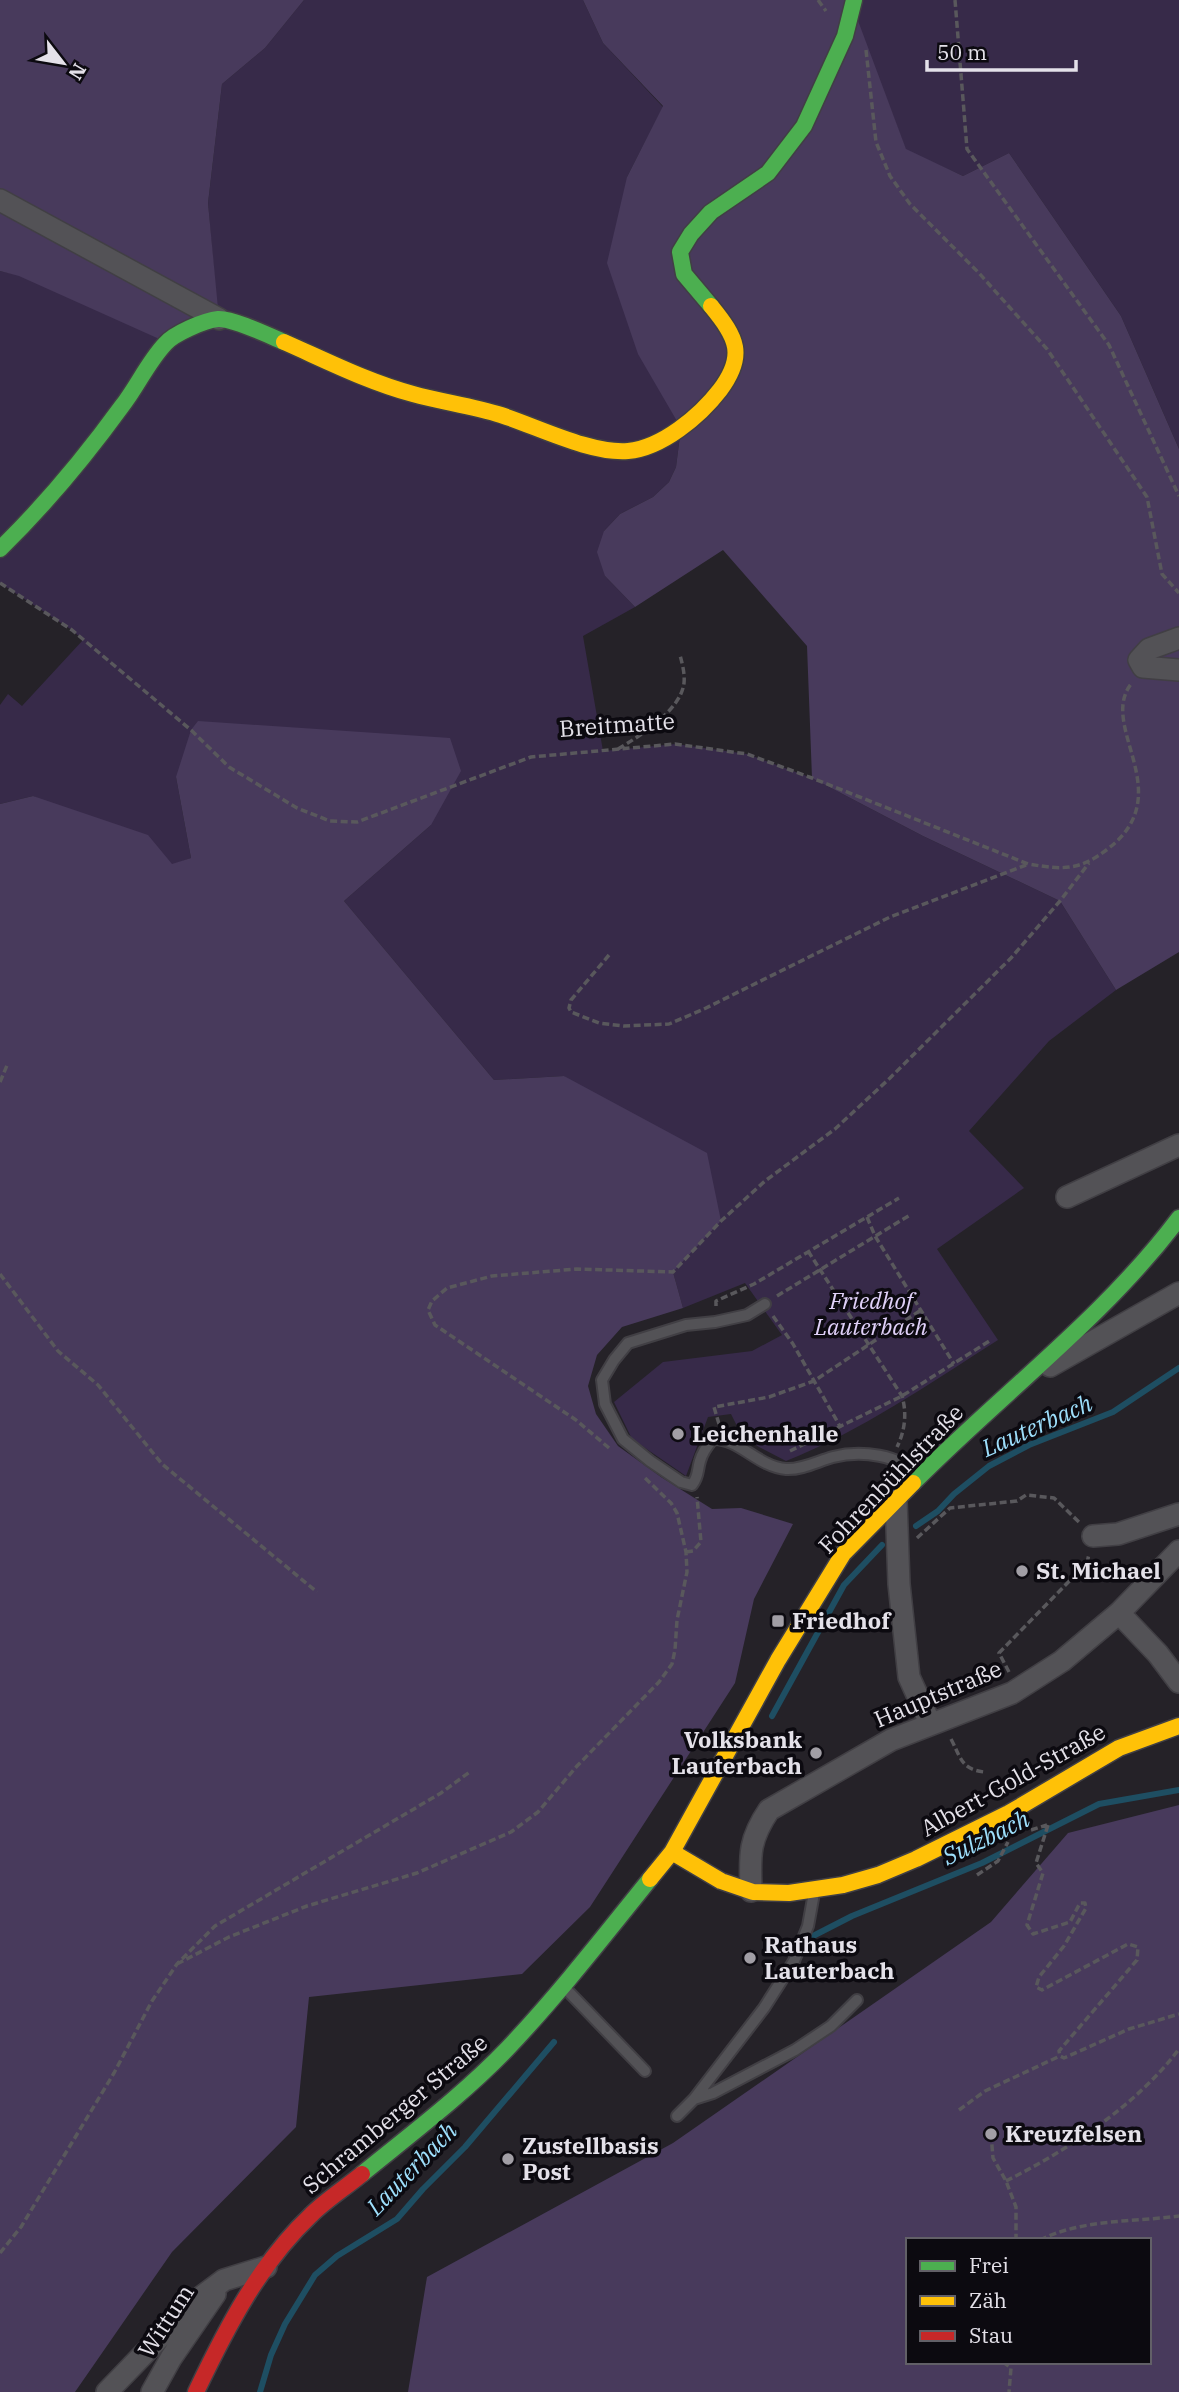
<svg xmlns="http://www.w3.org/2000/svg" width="1179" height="2392" font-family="'IBM Plex Serif',serif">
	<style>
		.green { fill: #372a49 }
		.forest { fill: #483a5c; fill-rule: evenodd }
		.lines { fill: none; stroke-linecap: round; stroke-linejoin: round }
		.stream { stroke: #1e4e62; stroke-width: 6 }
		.lane-casing { stroke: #413f44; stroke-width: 14 }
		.street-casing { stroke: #413f44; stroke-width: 24 }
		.fast-casing { stroke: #413f44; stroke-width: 19 }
		.slow-casing { stroke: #413f44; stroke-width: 19 }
		.jam-casing { stroke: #413f44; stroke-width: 19 }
		.path { stroke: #59585c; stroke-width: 3.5; stroke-dasharray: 7 3.5; stroke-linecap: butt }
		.lane { stroke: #535256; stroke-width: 10 }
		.street { stroke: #535256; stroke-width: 21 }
		.fast { stroke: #4caf50; stroke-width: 16 }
		.slow { stroke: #ffc107; stroke-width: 16 }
		.jam { stroke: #c62828; stroke-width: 16 }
		.poi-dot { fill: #a19ea5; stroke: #0c0a10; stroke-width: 2.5 }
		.labels { text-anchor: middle; stroke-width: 7; stroke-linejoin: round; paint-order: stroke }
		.street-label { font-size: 23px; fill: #e4e1e9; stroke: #0c0a10 }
		.park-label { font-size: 23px; font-style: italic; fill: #e0d1f9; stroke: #0c0a10 }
		.poi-label { font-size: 23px; font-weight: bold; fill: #e4e1e9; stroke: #0c0a10; text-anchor: start }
		.water-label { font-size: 24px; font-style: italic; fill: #9ddefb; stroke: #0c0a10 }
	</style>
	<rect width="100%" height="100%" fill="#252228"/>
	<path class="green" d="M304,0H583L603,43L663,107L627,177L681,428L676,467L669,482L653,497L620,514L604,531L605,576L635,607L583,636L603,751L676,744L747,754L812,778L923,836L1060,901L1116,990L1049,1041L969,1131L1024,1188L937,1249L998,1340C929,1384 861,1431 786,1461L759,1447L741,1434L731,1414L708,1417L686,1476L632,1439L614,1402L663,1362L752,1351L782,1335L745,1283L683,1308L673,1272L721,1221L564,1076L494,1080L344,901L431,825L176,777L191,858L172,865L33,796L0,804V705L8,694L22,706L83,640L72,630L0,583V271L218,319L208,203L222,84L265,48Z
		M854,0H1179V449L1121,316L1009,153L963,176L906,150L853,10Z"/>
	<path class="forest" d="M0,0H304L265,48L222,84L208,203L219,319L166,342L19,276L0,271Z
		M583,0H854V10L906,149L963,176L1009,153L1121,316L1179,449V952L1116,990L1060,901L923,836L812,778L807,646L723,550L635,607L605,576L597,552L604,531L620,514L653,497L669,482L676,467L681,428L638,354L607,263L627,177L663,106L603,43Z
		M198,721L450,738L461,771L431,825L344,901L494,1080L564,1076L707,1153L721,1221L673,1272L683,1308L622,1327L597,1355L588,1386L596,1414L618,1446L661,1477L712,1509L741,1508L793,1524L754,1599L735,1683L590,1907L522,1974L309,1997L296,2127L172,2252L75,2392H0V804L33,796L148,835L172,864L191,858L176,777L191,730Z
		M1179,1805V2392H408L427,2277L673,2143L991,1922L1068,1833ZM908,2240H1149V2362H908Z"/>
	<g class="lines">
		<path class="stream" d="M916,1526L938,1511L954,1494L989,1466L1029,1445L1113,1412L1179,1368
			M772,1716L844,1585L882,1545
			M813,1936L852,1916L982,1863L1099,1804L1179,1790
			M260,2392L271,2355L285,2324L315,2275L337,2256L397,2219L423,2189L465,2147L554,2042"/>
		<defs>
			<path id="lane" d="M765,1304L747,1315L715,1322L686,1325L628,1343L614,1360L602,1380L605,1404L623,1439L650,1461L681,1482L692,1485C699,1476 697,1471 700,1461C702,1453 707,1446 713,1439C739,1438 758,1467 786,1469C802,1470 818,1461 833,1457C860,1450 901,1454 918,1477
				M565,1988L645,2071
				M694,2099L713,2093L795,2050L831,2026L857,2000
				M677,2116L694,2099L764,2008L794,1961L808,1926L814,1893"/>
			<path id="street" d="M0,200L219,319
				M1179,638L1149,649L1139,660L1143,667L1179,670
				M1067,1197L1179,1145
				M1050,1366L1179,1293
				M896,1500L899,1584L909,1677L930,1723
				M1093,1536L1118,1534L1179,1514
				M1119,1613L1158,1654L1179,1682
				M751,1891C750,1856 748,1841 769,1810L891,1740L1012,1693L1062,1661L1119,1613L1179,1551
				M107,2392L193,2303L224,2280L266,2267
				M152,2392L171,2358L215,2294"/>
			<path id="fast" d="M711,306L684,274L680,252L691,234L711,212L768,173L804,126L845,36L854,0
				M0,549C45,505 85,457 122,406C137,387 148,362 165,344C173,334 205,320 218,319C232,318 270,336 284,342
				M913,1483C1001,1394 1104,1318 1179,1218
				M362,2174C411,2134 464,2094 508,2048C559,1994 604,1936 650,1879"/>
			<path id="slow" d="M284,342C325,360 368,382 413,394C442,402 472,406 501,415C538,427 591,454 628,451C662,448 700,416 720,390C746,355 737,338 711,306
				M672,1852L721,1881L753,1892L789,1893L843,1885L878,1875L916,1859L1009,1813L1119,1748L1179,1726
				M650,1879L672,1852L778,1660L843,1554L913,1483"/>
			<path id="jam" d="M196,2392C226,2329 259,2264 311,2215C326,2200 345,2188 362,2174"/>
		</defs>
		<use href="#lane" class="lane-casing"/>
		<use href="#street" class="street-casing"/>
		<use href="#fast" class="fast-casing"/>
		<use href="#slow" class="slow-casing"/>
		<use href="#jam" class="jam-casing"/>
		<path class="path" d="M818,0L826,11
			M955,0L967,149L1109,345L1179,496
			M866,50L876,142L890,176L910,204L978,272L1047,349L1147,497L1162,574L1179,593
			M0,583L72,630L191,730L229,767L297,808L330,821L357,822L531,757L675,744L747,754L812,778L1028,864C1065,870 1079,871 1109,848C1179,793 1098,727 1131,684
			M618,749C640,736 681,710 684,683C685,673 682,663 680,655
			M609,955L571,1000L569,1008L571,1012L599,1023L624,1026L669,1024L704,1009L890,917L1026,865
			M0,1082L8,1063
			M867,1217L875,1236L954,1364
			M808,1251L902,1396C907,1413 905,1431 897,1447
			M0,1274L58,1351L98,1385L162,1464L317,1592
			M777,1296L910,1215
			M716,1306V1301L754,1284L899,1198
			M773,1316L793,1344L841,1428
			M719,1424L714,1407L769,1397L814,1381L921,1310
			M609,1448L576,1420L435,1325L428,1310L432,1301L447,1288L492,1276L577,1269L673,1272L721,1221L765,1181L835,1129L890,1078L1011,958L1060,901L1089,863
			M790,1451L902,1396L991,1340
			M917,1538L950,1508L1017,1501L1026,1495L1054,1498L1081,1524
			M686,1552L693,1551L701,1542L697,1497
			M1009,1672L999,1653L1087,1563L1089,1554
			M951,1739C961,1758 961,1769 984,1772
			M1048,1825L1036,1863L1043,1873L1027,1925L1033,1934L1070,1922L1080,1903H1085L1086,1908L1064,1946L1039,1977L1036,1987L1042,1990L1128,1944L1138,1947L1137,1960L1059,2051L1060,2056L1064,2058L1129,2029L1179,2014
			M1031,1830L1047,1825
			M977,1875L998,1861L1008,1842
			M177,1964L229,1937L307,1906L417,1873L511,1832L538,1812L577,1766L659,1682L672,1664L675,1650L677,1620L687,1572L686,1552L677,1513L671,1503L645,1478
			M959,2110L985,2091L1060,2056
			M991,2134L993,2158L1006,2181L1016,2207V2240
			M1006,2181C1068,2150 1137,2105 1179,2049
			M1040,2240C1082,2219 1133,2222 1179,2216
			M0,2253L21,2227L114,2073L152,2001L177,1964L215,1926L441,1793L471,1771
			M1003,2362L1011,2368L1009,2392"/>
		<use href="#lane" class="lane"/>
		<use href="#street" class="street"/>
		<use href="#fast" class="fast"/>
		<use href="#slow" class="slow"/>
		<use href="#jam" class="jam"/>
	</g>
	<g class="poi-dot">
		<circle cx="678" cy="1434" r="7"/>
		<circle cx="1022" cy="1571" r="7"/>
		<rect x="771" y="1614" width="14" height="14" rx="3.5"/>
		<circle cx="816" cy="1753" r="7"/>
		<circle cx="750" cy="1958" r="7"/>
		<circle cx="991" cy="2134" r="7"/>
		<circle cx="508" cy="2159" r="7"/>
	</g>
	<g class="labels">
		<g class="street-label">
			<text transform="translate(617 725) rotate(-4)" y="8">Breitmatte</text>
			<text transform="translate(891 1479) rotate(-46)" y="8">Fohrenbühlstraße</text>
			<text transform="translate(938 1694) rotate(-23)" y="8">Hauptstraße</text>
			<text transform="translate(1013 1780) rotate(-29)" y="8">Albert-Gold-Straße</text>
			<text transform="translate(395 2114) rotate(-40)" y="8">Schramberger Straße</text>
			<text transform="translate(166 2321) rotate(-57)" y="8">Wittum</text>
		</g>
		<g class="park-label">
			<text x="871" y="1309">Friedhof<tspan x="871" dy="26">Lauterbach</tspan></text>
		</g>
		<g class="poi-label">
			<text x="692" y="1442">Leichenhalle</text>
			<text x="1036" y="1579">St. Michael</text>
			<text x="792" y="1629">Friedhof</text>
			<text x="802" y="1748" text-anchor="end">Volksbank<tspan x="802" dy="26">Lauterbach</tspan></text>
			<text x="764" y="1953">Rathaus<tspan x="764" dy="26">Lauterbach</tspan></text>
			<text x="1005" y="2142">Kreuzfelsen</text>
			<text x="522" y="2154">Zustellbasis<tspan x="522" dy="26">Post</tspan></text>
		</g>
		<g class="water-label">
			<text transform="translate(1037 1426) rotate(-24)" y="8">Lauterbach</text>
			<text transform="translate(986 1838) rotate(-26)" y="8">Sulzbach</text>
			<text transform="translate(412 2169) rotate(-46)" y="8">Lauterbach</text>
		</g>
	</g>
	<rect x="906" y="2238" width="245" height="126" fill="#0c0a10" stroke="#626067" stroke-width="2"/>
	<rect x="920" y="2261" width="35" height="10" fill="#4caf50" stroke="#626067" stroke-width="2"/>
	<text x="969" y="2273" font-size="21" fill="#e4e1e9">Frei</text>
	<rect x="920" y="2296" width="35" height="10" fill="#ffc107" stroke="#626067" stroke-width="2"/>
	<text x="969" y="2308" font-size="21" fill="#e4e1e9">Zäh</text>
	<rect x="920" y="2331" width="35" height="10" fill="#c62828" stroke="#626067" stroke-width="2"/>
	<text x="969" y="2343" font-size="21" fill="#e4e1e9">Stau</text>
	<g transform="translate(63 63) rotate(121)" stroke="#0c0a10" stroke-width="5" paint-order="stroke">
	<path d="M0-5L12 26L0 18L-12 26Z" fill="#e4e1e9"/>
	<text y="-10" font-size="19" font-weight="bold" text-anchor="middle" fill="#e4e1e9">N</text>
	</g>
	<path d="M927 60v10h149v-10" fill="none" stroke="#e4e1e9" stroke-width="3.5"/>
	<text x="937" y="60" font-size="21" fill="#e4e1e9" stroke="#0c0a10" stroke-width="5" paint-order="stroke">50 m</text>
</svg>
